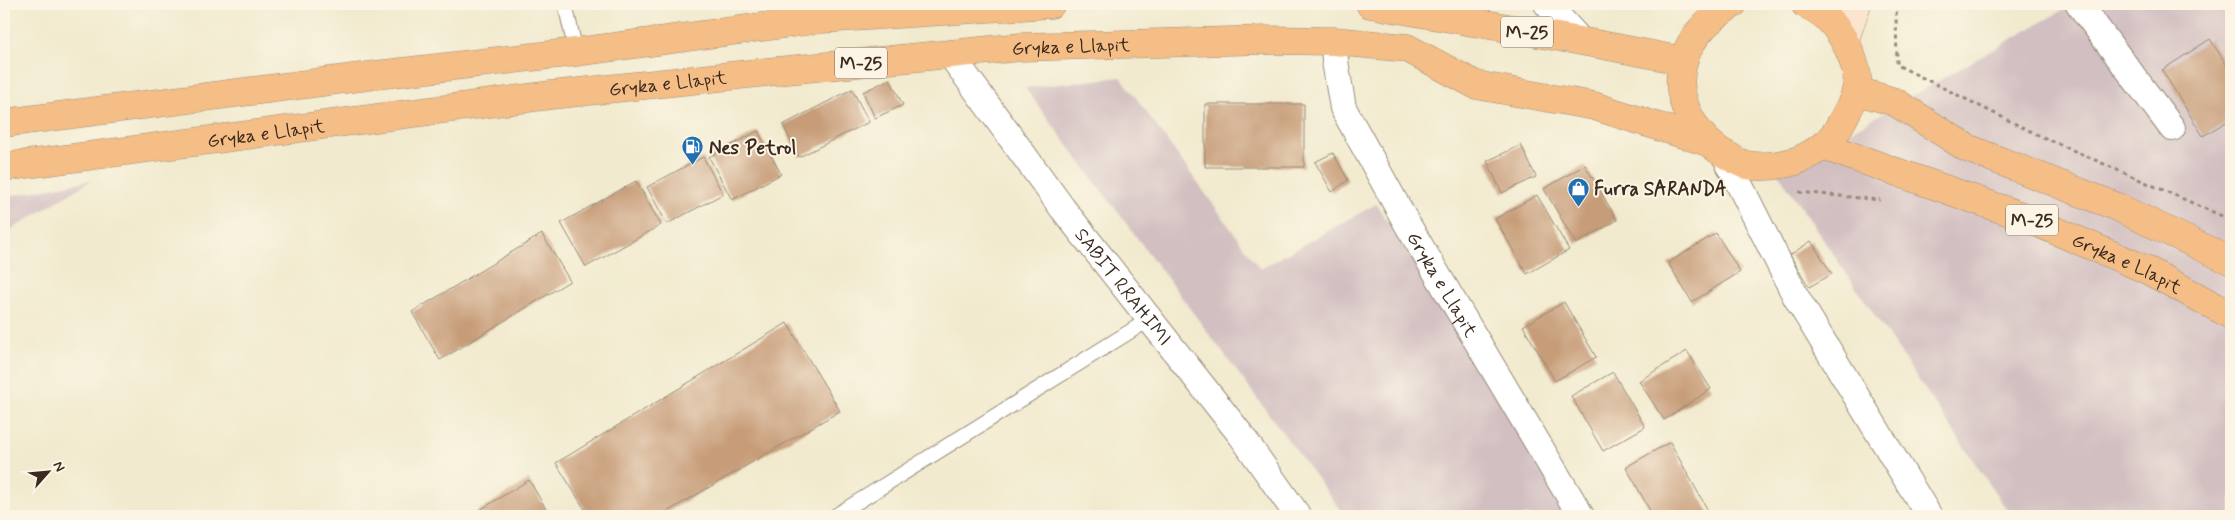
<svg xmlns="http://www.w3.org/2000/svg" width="2235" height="520" font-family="Mynerve,sans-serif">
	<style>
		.industrial { fill: #d2bfc1 }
		.building { fill: #c79d79 }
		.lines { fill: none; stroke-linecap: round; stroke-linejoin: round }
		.service-casing { stroke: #968a76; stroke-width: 16 }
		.minor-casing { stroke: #968a76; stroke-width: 28 }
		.secondary-casing { stroke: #968a76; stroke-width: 29 }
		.primary-casing { stroke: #968a76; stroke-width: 29 }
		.path { stroke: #968a76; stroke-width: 3; stroke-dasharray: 4 4; stroke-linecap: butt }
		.service { stroke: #fff; stroke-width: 14 }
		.minor { stroke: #fff; stroke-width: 26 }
		.secondary { stroke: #fbe5cf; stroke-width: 28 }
		.primary { stroke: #f6be87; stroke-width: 28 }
		.labels { text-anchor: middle; stroke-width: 4; stroke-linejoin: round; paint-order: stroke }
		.shield { fill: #fcf5e5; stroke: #75675a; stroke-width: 1 }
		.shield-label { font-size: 18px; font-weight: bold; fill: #3b2a1e }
		.street-label { font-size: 19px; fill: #3b2a1e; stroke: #fcf5e5 }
		.poi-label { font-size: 19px; font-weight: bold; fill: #3b2a1e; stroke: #fcf5e5; text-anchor: start }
	</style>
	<rect width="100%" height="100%" fill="#fcf5e5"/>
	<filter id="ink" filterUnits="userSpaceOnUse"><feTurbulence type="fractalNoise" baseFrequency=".02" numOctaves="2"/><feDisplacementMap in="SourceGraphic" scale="10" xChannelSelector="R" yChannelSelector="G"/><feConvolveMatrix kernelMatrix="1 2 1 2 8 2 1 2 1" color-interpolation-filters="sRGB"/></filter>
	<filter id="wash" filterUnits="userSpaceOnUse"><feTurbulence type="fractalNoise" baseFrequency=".0096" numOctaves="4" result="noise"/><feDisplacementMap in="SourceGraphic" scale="20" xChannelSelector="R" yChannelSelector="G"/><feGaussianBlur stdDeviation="1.12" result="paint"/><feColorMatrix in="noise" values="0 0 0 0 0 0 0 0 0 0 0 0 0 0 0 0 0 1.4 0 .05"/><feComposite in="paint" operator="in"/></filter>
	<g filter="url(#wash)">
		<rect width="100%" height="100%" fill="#f1eace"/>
		<path class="industrial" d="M2073,4H2231V516H2011L1778,173Z
			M1121,77L1260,269L1376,204L1576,516H1345L1025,88Z
			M92,180L4,234V197Z"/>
		<g id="blocks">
			<path class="building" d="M2210,39L2231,72V119L2203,136L2162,70Z
				M890,79L903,105L875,118L863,92Z
				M852,89L869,122L799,157L783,125Z
				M1205,104H1304V167H1205Z
				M758,131L781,174L732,200L709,157Z
				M1521,145L1536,177L1502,193L1487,161Z
				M1333,153L1348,180L1332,192L1315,162Z
				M703,157L723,194L667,224L647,187Z
				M1585,165L1617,220L1576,244L1544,189Z
				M636,181L661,225L586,267L561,223Z
				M1537,195L1569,250L1527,274L1495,219Z
				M1716,233L1740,272L1692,302L1668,263Z
				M542,234L570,281L440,360L412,312Z
				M1811,241L1832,274L1809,287L1790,255Z
				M1564,302L1596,357L1555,381L1523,326Z
				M787,323L840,411L660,516H589L556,463Z
				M1687,351L1711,389L1664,420L1639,381Z
				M1613,372L1645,427L1603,451L1571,396Z
				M1670,442L1711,516H1653L1626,467Z
				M529,480L550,516H470Z"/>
		</g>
	</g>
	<g filter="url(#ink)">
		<use href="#blocks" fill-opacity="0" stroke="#968a76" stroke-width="1"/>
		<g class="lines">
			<defs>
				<path id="service" d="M565,4L576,52
					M835,516L1150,319"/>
				<g id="minor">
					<path d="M1547,4L1579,39"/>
					<path d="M2079,4L2172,128"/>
					<path id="s1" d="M1334,41L1335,61L1343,108L1406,222L1581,516"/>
					<path id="s2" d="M950,54L1063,209L1241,435L1298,516"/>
					<path d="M1724,154L1796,297L1929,516"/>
				</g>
				<path id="secondary" d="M1845,39L1857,4"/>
				<g id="primary">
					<path d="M1370,4C1475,23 1579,39 1683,61"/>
					<path d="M1733,4C1711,17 1692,34 1684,59C1671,98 1696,140 1730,157C1735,160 1741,164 1747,165C1762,168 1781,165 1796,161C1814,154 1833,141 1841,123C1850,106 1861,90 1856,70C1849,43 1832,14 1805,4"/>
					<path d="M1857,91L1895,102L1967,148L2115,206L2231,261"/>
					<path d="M4,123L376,75L576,52L822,19L1051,4"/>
					<path id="s3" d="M1823,146L2024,217L2145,269L2231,315"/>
					<path id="s4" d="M4,167L551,95L767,72L1021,47L1265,40L1334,41L1407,48L1476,85L1594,106L1707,142"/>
				</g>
			</defs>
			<use href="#service" class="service-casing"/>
			<use href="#minor" class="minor-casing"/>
			<use href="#secondary" class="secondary-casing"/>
			<use href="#primary" class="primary-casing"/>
			<path class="path" d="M1899,4L1896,14L1897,65L2036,134L2231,220
				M1799,192L1880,200"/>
			<use href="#service" class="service"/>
			<use href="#minor" class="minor"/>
			<use href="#secondary" class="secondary"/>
			<use href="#primary" class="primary"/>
		</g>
	</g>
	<defs>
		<symbol id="fuel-pin" viewBox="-11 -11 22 30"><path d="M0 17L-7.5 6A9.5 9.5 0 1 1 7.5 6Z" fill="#1f6fb2" stroke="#fcf5e5"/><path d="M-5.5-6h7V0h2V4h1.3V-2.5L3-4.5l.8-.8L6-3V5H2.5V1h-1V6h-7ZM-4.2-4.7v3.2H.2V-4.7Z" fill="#fff"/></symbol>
		<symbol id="shop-pin" viewBox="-11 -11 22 30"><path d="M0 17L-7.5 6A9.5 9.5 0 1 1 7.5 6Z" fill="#1f6fb2" stroke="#fcf5e5"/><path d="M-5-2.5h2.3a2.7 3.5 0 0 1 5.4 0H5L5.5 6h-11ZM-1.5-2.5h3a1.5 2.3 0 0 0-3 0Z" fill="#fff"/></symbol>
	</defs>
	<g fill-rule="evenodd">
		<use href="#fuel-pin" x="680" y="134" width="25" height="34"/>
		<use href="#shop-pin" x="1566" y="176" width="25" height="34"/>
	</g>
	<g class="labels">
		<g class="shield">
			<rect x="1501" y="16.5" width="52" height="31" rx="4"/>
			<rect x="835" y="47.5" width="52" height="31" rx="4"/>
			<rect x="2006" y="204.5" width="52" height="31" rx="4"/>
		</g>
		<g class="shield-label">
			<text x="1527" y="38">M-25</text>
			<text x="861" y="69">M-25</text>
			<text x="2032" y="226">M-25</text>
		</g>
		<g class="street-label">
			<text dy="7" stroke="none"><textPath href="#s4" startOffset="1074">Gryka e Llapit</textPath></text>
			<text dy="7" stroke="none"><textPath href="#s4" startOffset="669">Gryka e Llapit</textPath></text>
			<text dy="7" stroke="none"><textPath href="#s4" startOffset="264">Gryka e Llapit</textPath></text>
			<text dy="7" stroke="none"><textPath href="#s3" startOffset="326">Gryka e Llapit</textPath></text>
			<text dy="7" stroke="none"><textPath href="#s1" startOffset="270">Gryka e Llapit</textPath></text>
			<text dy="7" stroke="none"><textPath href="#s2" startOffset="290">SABIT RRAHIMI</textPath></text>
		</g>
		<g class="poi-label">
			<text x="709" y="154">Nes Petrol</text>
			<text x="1594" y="195">Furra SARANDA</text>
		</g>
	</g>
	<rect width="2235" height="520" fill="none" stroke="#fcf5e5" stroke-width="20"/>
	<g transform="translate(48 472) rotate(63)" stroke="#fcf5e5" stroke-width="4" paint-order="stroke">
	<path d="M0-4L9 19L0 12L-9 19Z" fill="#3b2a1e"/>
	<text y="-8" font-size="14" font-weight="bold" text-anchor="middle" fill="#3b2a1e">N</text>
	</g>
</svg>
